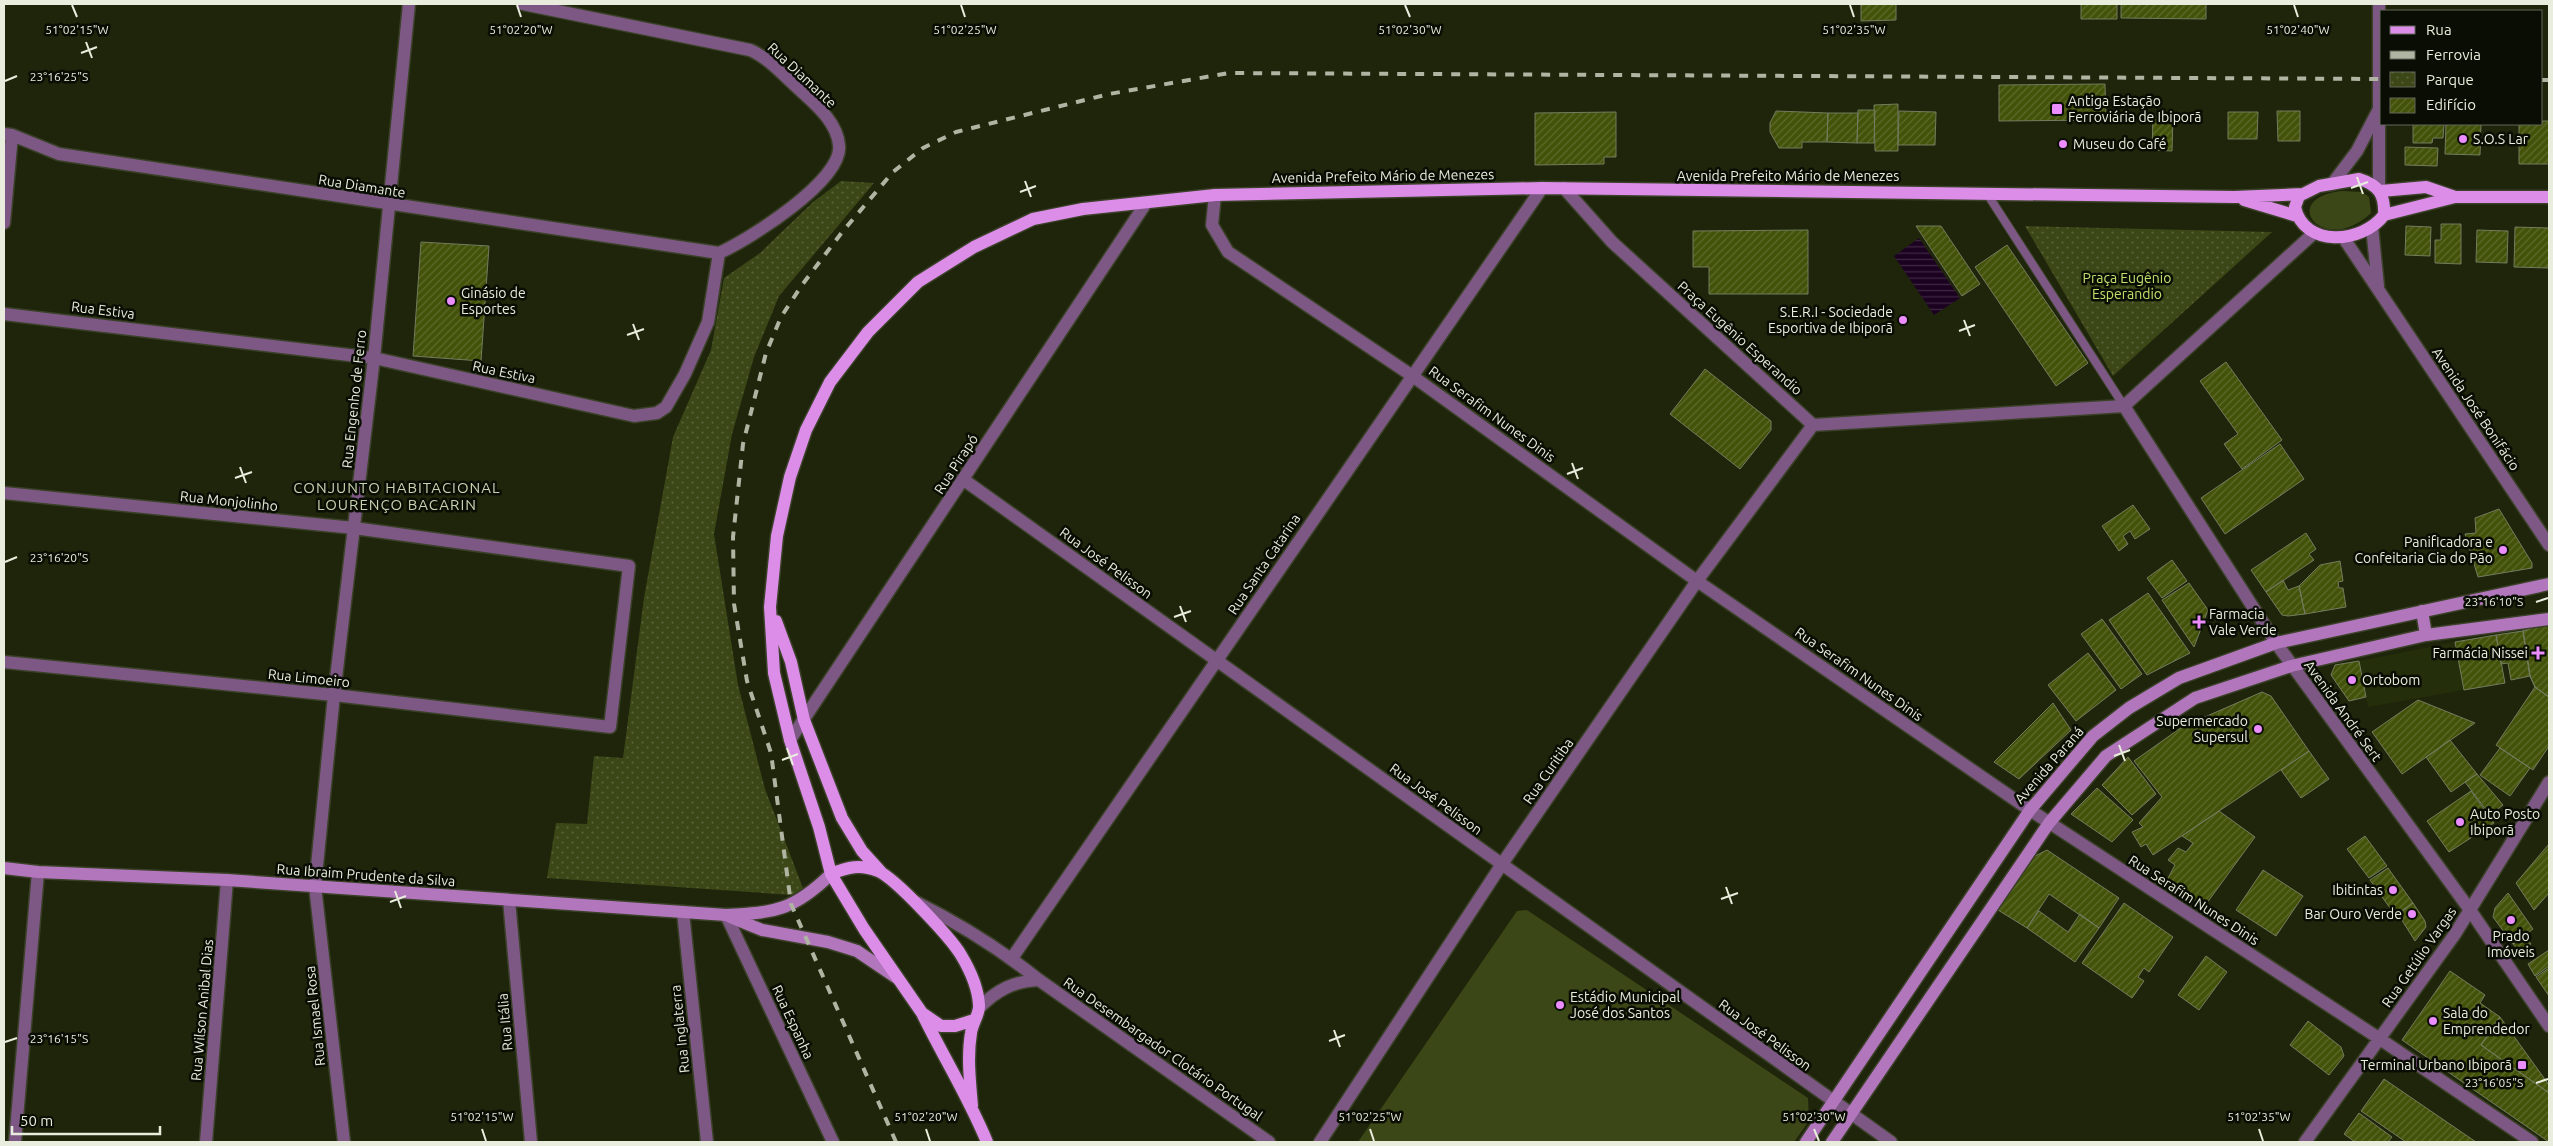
<svg xmlns="http://www.w3.org/2000/svg" width="2553" height="1146" font-family="Ubuntu,sans-serif">
	<style>
		.built { fill: #252e0b }
		.green { fill: #3b4717 }
		.park { fill: url(#park-dots) }
		.water { fill: url(#water-rules) }
		.building { fill: url(#building-hatch); stroke: #737c5e }
		.lines { fill: none; stroke-linecap: round; stroke-linejoin: round }
		.lane-casing { stroke: #3a4128; stroke-width: 10 }
		.street-casing { stroke: #3a4128; stroke-width: 15 }
		.secondary-casing { stroke: #3a4128; stroke-width: 15 }
		.primary-casing { stroke: #3a4128; stroke-width: 15 }
		.lane { stroke: #7d5884; stroke-width: 8 }
		.street { stroke: #7d5884; stroke-width: 12 }
		.secondary { stroke: #b276bc; stroke-width: 12 }
		.primary { stroke: #db8de8; stroke-width: 12 }
		.rail { stroke: #afb5a2; stroke-width: 4; stroke-dasharray: 9 9; stroke-linecap: butt }
		.ticks { fill: none; stroke: #e8eddd; stroke-width: 2 }
		.poi-dot { fill: #eb8dfc; stroke: #090d03; stroke-width: 2 }
		.labels { text-anchor: middle; stroke-width: 5; stroke-linejoin: round; paint-order: stroke }
		.street-label { font-size: 14px; fill: #e8eddd; stroke: #090d03 }
		.poi-label { font-size: 14px; fill: #e8eddd; stroke: #090d03; text-anchor: start }
		.park-label { font-size: 14px; fill: #c2e16c; stroke: #090d03 }
		.neighbourhood-label { font-size: 15px; letter-spacing: 1px; fill: #c8d2b1; stroke: #090d03 }
		.ticks-label { font-size: 12px; text-anchor: middle; fill: #e8eddd; stroke: #090d03; stroke-width: 5; stroke-linejoin: round; paint-order: stroke }
	</style>
	<defs>
		<pattern id="park-dots" width="8" height="8" patternUnits="userSpaceOnUse" patternTransform="scale(1.25)"><rect width="8" height="8" fill="#3b4717"/><path d="M2 2h.1M6 6h.1" fill="none" stroke="#576238" stroke-width="1.8" stroke-linecap="round"/></pattern>
		<pattern id="water-rules" width="6" height="5" patternUnits="userSpaceOnUse" patternTransform="scale(1.25)"><rect width="6" height="5" fill="#1c0221"/><path d="M0 2.5h6" fill="none" stroke="#3d2741"/></pattern>
		<pattern id="building-hatch" width="6" height="6" patternUnits="userSpaceOnUse" patternTransform="scale(1.25)"><rect width="6" height="6" fill="#425209"/><path d="M-1 1l2-2M0 6l6-6M5 7l2-2" fill="none" stroke="#5d6b2c"/></pattern>
	</defs>
	<rect width="100%" height="100%" fill="#1e250a"/>
	<path class="built" d="M2455,642L2464,690L2368,707L2359,661Z"/>
	<path class="green" d="M2342,191L2362,192L2369,197L2371,213C2324,258 2276,198 2342,191Z
		M1527,910L1808,1098L1809,1121L1794,1142H1358L1517,911Z"/>
	<path class="park" d="M841,181L874,183L779,296L754,357L732,434L714,534L738,685L765,789L806,896L547,878L556,823L587,824L594,756L623,758L644,598L673,437L711,350L724,278L760,253L813,202Z
		M2025,226L2272,232L2113,376Z"/>
	<path class="water" d="M1919,238L1960,298L1934,315L1894,256Z"/>
	<path class="building" d="M1861,4H1896V20L1861,21Z
		M2081,4H2117V19H2081Z
		M2121,4H2206V19L2121,18Z
		M2105,84L2106,120L1999,121V85Z
		M1898,104V151H1875L1874,105Z
		M1858,110H1875L1874,143H1857Z
		M1776,111L1828,113L1827,142H1802V148H1779L1770,132V123Z
		M1899,111L1936,112L1935,145H1898Z
		M2277,111H2300V141H2278Z
		M1616,112V157H1604V164L1535,165V113Z
		M2228,112H2258L2257,139H2228Z
		M1828,113H1858L1857,143L1827,142Z
		M2153,116L2173,117L2172,151L2152,150Z
		M2542,121H2549V164H2519V124H2542Z
		M2413,124H2444L2443,138H2433L2432,143H2413Z
		M2446,124H2481L2480,155L2445,154Z
		M2405,147L2438,148L2437,166L2405,165Z
		M2441,224H2461V264L2435,263V240H2441Z
		M1916,226H1941L1980,284L1962,296Z
		M2406,226L2431,227L2430,256L2405,255Z
		M2515,227L2549,228V268L2514,267Z
		M1808,230V294H1709V267H1693V231Z
		M2477,230L2508,231L2507,263L2476,262Z
		M421,242L489,246L481,361L413,356Z
		M2007,245L2088,363L2056,386L1975,267Z
		M2226,362L2282,440L2242,469L2224,444L2238,434L2200,381Z
		M1705,369L1771,421V430L1740,469L1670,414Z
		M2280,444L2304,479L2225,534L2201,498Z
		M2133,505L2150,529L2135,539L2130,531L2123,536L2128,544L2119,551L2102,526Z
		M2499,509L2532,563V568L2478,577L2465,534L2476,533L2475,518Z
		M2306,533L2316,549L2309,554L2314,560L2266,592L2251,570Z
		M2172,560L2187,581L2162,598L2147,578Z
		M2340,561L2343,581L2338,582L2339,588H2343L2346,607L2305,614L2299,586L2320,565Z
		M2283,580L2288,590L2299,586L2305,614L2288,616L2282,615L2266,592Z
		M2189,583L2208,610L2194,647L2162,600Z
		M2148,593L2190,653L2147,675L2109,620Z
		M2102,619L2142,674L2121,689L2081,634Z
		M2545,624L2549,627V697L2535,687L2530,676L2523,631Z
		M2545,624L2549,627V697L2535,687L2530,676L2523,631Z
		M2523,631L2530,676L2511,680L2508,663L2501,664L2496,635Z
		M2496,635L2505,683L2464,690L2455,642Z
		M2088,653L2116,690L2076,721L2048,685Z
		M2359,661L2366,697L2349,701L2331,675L2335,665Z
		M2535,687L2549,697V746L2533,770L2496,745Z
		M2262,692L2271,696L2309,751L2153,855L2146,844L2141,847L2132,832L2143,827L2139,823L2162,797L2134,761L2182,727Z
		M2418,700L2475,723L2402,774L2372,732Z
		M2053,703L2071,730L2019,779L1994,762Z
		M2450,740L2477,774L2451,792L2426,757Z
		M2500,748L2530,768L2510,796L2480,775Z
		M2309,751L2329,779L2301,798L2281,770Z
		M2128,757L2156,794L2132,815L2102,785Z
		M2477,774L2503,805L2490,815L2465,782Z
		M2097,788L2133,820L2112,842L2071,814Z
		M2471,791L2494,823L2449,852L2427,821Z
		M2219,811L2255,837L2204,907L2167,880L2175,865L2168,860L2178,848L2186,852L2193,843L2182,836Z
		M2365,836L2387,866L2369,878L2347,849Z
		M2549,844V893L2534,910L2516,883Z
		M2047,850L2119,898L2099,928L2049,894L2027,928L1998,910L2033,857Z
		M2388,868L2413,903L2395,915L2370,880Z
		M2263,870L2303,896L2276,936L2236,910Z
		M2508,893L2533,929L2513,944L2493,917L2495,908Z
		M2124,903L2173,937L2149,972L2144,968L2138,977L2144,981L2132,998L2082,963Z
		M2413,903L2425,921L2426,927L2415,941L2398,914Z
		M2039,911L2068,932L2080,914L2099,928L2075,962L2027,928Z
		M2524,935L2531,944L2520,952L2513,944Z
		M2549,950V966L2535,976L2528,964Z
		M2206,956L2227,972L2199,1010L2178,995Z
		M2549,968V996L2536,977Z
		M2450,971L2485,995L2480,1003L2500,1017L2481,1045L2549,1093V1142L2402,1040Z
		M2500,1017L2549,1085V1093L2481,1045Z
		M2308,1021L2341,1047L2344,1056L2329,1075L2290,1045Z
		M2384,1079L2476,1142H2406L2361,1111Z
		M2359,1113L2392,1137L2388,1142H2355L2344,1134Z"/>
	<g class="lines">
		<defs>
			<path id="lane" d="M1986,192L2124,406"/>
			<path id="street" d="M4,134L12,135L59,154L719,253
				M2332,184L2357,151L2380,107
				M1564,188L1612,242L1813,425L2124,406L2314,233
				M2379,189V4
				M1215,195L1212,225L1228,252L1411,375L1697,581L2030,810L2380,1039L2532,1142
				M4,223L12,135
				M2372,227L2378,286
				M2343,237L2549,545
				M4,314L374,358L634,416L657,413L666,407L685,374L708,322L719,253C748,240 844,180 839,145C837,122 816,105 800,90C785,77 769,58 750,50L523,4
				M2124,406L2276,643L2470,910L2549,1026
				M964,480L1891,1142
				M4,493L354,528L629,566L610,727L334,695L4,662
				M790,740L1146,203
				M509,900L531,1142
				M916,902C960,924 1000,949 1039,980L1269,1142
				M683,912L707,1142
				M726,915L833,1142
				M1012,958L1542,188
				M980,1007C997,990 1014,981 1039,980
				M15,1142L38,872
				M206,1142L227,880
				M344,1142L315,886L334,695L374,358L409,4
				M1320,1142L1502,864L1697,581L1813,425
				M2305,1142L2455,934L2549,782"/>
			<path id="secondary" d="M2422,611L2426,635
				M4,868L38,872L227,880L726,915C775,913 794,910 831,874
				M730,917L762,930L828,942L857,951L897,978
				M1806,1142L2030,810L2093,736L2129,708L2179,678L2276,643L2549,584
				M1832,1142L2049,823L2106,756L2195,698L2291,666L2426,635L2549,619"/>
			<path id="primary" d="M2359,179C2379,185 2385,195 2384,215C2362,244 2304,248 2295,207L2299,196L2319,186Z
				M2381,191L2426,187L2455,197
				M2244,200L2297,216
				M2384,215L2455,197H2549
				M776,621L791,662L804,720L842,818L862,851L881,872
				M831,874L819,827L790,740L774,673L770,607L777,536L790,477L806,430L830,382L868,332L918,282L974,247L1033,219L1083,209L1215,195L1542,188L2234,197L2303,194
				M923,1015C944,1058 969,1098 987,1142
				M972,1106C970,1082 967,1057 971,1033C972,1024 980,1013 979,1005C978,987 970,970 961,955C951,938 895,878 878,871C860,864 848,867 831,874L864,929L922,1013L941,1026H955L974,1020"/>
		</defs>
		<use href="#lane" class="lane-casing"/>
		<use href="#street" class="street-casing"/>
		<use href="#secondary" class="secondary-casing"/>
		<use href="#primary" class="primary-casing"/>
		<use href="#lane" class="lane"/>
		<use href="#street" class="street"/>
		<use href="#secondary" class="secondary"/>
		<use href="#primary" class="primary"/>
		<path class="rail" d="M2542,80H2549
			M896,1142L791,904L771,753L747,681L734,604L733,537L743,444L766,353L781,317L802,285L843,231L893,172L923,148L956,132L1109,94L1229,73L2382,79"/>
	</g>
	<path class="ticks" d="M72,5L77,17M517,5L521,17M961,5L965,17M1405,5L1410,17M1850,5L1854,17M2294,5L2298,17M86,42L92,58M81,53L97,47M5,81L17,76M2357,177L2363,194M1025,181L1031,197M2351,188L2368,182M1020,192L1036,186M1964,320L1970,336M633,324L639,340M1959,331L1975,325M627,335L644,329M1572,463L1578,479M240,467L246,483M1567,474L1583,468M235,478L252,472M5,562L17,557M2536,602L2548,598M1180,606L1186,622M1174,617L1191,611M2119,745L2125,761M787,748L793,765M2114,756L2130,750M782,760L798,754M1726,887L1732,904M395,891L401,908M1721,899L1738,893M390,902L406,896M1334,1030L1340,1047M1329,1041L1345,1035M5,1042L17,1038M2536,1083L2548,1079M482,1129L486,1141M926,1129L930,1141M1370,1129L1374,1141M1814,1129L1819,1141M2259,1129L2263,1141"/>
	<g class="poi-dot">
		<rect x="2051" y="103" width="12" height="12" rx="2.5"/>
		<circle cx="2463" cy="139" r="5"/>
		<circle cx="2063" cy="144" r="5"/>
		<circle cx="451" cy="301" r="5"/>
		<circle cx="1903" cy="320" r="5"/>
		<circle cx="2503" cy="550" r="5"/>
		<path d="M2196.5 614.5h5v5h5v5h-5v5h-5v-5h-5v-5h5z"/>
		<path d="M2535.5 645.5h5v5h5v5h-5v5h-5v-5h-5v-5h5z"/>
		<circle cx="2352" cy="680" r="5"/>
		<circle cx="2258" cy="729" r="5"/>
		<circle cx="2460" cy="822" r="5"/>
		<circle cx="2393" cy="890" r="5"/>
		<circle cx="2412" cy="914" r="5"/>
		<circle cx="2511" cy="920" r="5"/>
		<circle cx="1560" cy="1005" r="5"/>
		<circle cx="2433" cy="1021" r="5"/>
		<rect x="2517" y="1060" width="10" height="10" rx="2.5"/>
	</g>
	<g class="labels">
		<g class="street-label">
			<text transform="translate(802 75) rotate(43)" y="5">Rua Diamante</text>
			<text transform="translate(1383 176) rotate(-1)" y="5">Avenida Prefeito Mário de Menezes</text>
			<text x="1788" y="181">Avenida Prefeito Mário de Menezes</text>
			<text transform="translate(362 186) rotate(9)" y="5">Rua Diamante</text>
			<text transform="translate(103 310) rotate(7)" y="5">Rua Estiva</text>
			<text transform="translate(1740 338) rotate(42)" y="5">Praça Eugênio Esperandio</text>
			<text transform="translate(504 372) rotate(12)" y="5">Rua Estiva</text>
			<text transform="translate(354 399) rotate(-84)" y="5">Rua Engenho de Ferro</text>
			<text transform="translate(2476 409) rotate(56)" y="5">Avenida José Bonifácio</text>
			<text transform="translate(1492 414) rotate(36)" y="5">Rua Serafim Nunes Dinis</text>
			<text transform="translate(956 464) rotate(-57)" y="5">Rua Pirapó</text>
			<text transform="translate(229 501) rotate(6)" y="5">Rua Monjolinho</text>
			<text transform="translate(1106 563) rotate(36)" y="5">Rua José Pelisson</text>
			<text transform="translate(1264 564) rotate(-56)" y="5">Rua Santa Catarina</text>
			<text transform="translate(1859 674) rotate(35)" y="5">Rua Serafim Nunes Dinis</text>
			<text transform="translate(309 678) rotate(6)" y="5">Rua Limoeiro</text>
			<text transform="translate(2343 711) rotate(54)" y="5">Avenida André Sert</text>
			<text transform="translate(2049 765) rotate(-49)" y="5">Avenida Paraná</text>
			<text transform="translate(1548 771) rotate(-55)" y="5">Rua Curitiba</text>
			<text transform="translate(1436 799) rotate(36)" y="5">Rua José Pelisson</text>
			<text transform="translate(366 875) rotate(4)" y="5">Rua Ibraim Prudente da Silva</text>
			<text transform="translate(2194 900) rotate(33)" y="5">Rua Serafim Nunes Dinis</text>
			<text transform="translate(2419 957) rotate(-55)" y="5">Rua Getúlio Vargas</text>
			<text transform="translate(202 1010) rotate(-85)" y="5">Rua Wilson Anibal Dias</text>
			<text transform="translate(315 1016) rotate(-96)" y="5">Rua Ismael Rosa</text>
			<text transform="translate(505 1022) rotate(-95)" y="5">Rua Itália</text>
			<text transform="translate(793 1022) rotate(65)" y="5">Rua Espanha</text>
			<text transform="translate(680 1029) rotate(-96)" y="5">Rua Inglaterra</text>
			<text transform="translate(1765 1035) rotate(36)" y="5">Rua José Pelisson</text>
			<text transform="translate(1163 1049) rotate(35)" y="5">Rua Desembargador Clotário Portugal</text>
		</g>
		<g class="poi-label">
			<text x="2068" y="106">Antiga Estação<tspan x="2068" dy="16">Ferroviária de Ibiporã</tspan></text>
			<text x="2473" y="144">S.O.S Lar</text>
			<text x="2073" y="149">Museu do Café</text>
			<text x="461" y="298">Ginásio de<tspan x="461" dy="16">Esportes</tspan></text>
			<text x="1893" y="317" text-anchor="end">S.E.R.I - Sociedade<tspan x="1893" dy="16">Esportiva de Ibiporã</tspan></text>
			<text x="2493" y="547" text-anchor="end">Panificadora e<tspan x="2493" dy="16">Confeitaria Cia do Pão</tspan></text>
			<text x="2209" y="619">Farmacia<tspan x="2209" dy="16">Vale Verde</tspan></text>
			<text x="2528" y="658" text-anchor="end">Farmácia Nissei</text>
			<text x="2362" y="685">Ortobom</text>
			<text x="2248" y="726" text-anchor="end">Supermercado<tspan x="2248" dy="16">Supersul</tspan></text>
			<text x="2470" y="819">Auto Posto<tspan x="2470" dy="16">Ibiporã</tspan></text>
			<text x="2383" y="895" text-anchor="end">Ibitintas</text>
			<text x="2402" y="919" text-anchor="end">Bar Ouro Verde</text>
			<text x="2511" y="941" text-anchor="middle">Prado<tspan x="2511" dy="16">Imóveis</tspan></text>
			<text x="1570" y="1002">Estádio Municipal<tspan x="1570" dy="16">José dos Santos</tspan></text>
			<text x="2443" y="1018">Sala do<tspan x="2443" dy="16">Emprendedor</tspan></text>
			<text x="2512" y="1070" text-anchor="end">Terminal Urbano Ibiporã</text>
		</g>
		<g class="park-label">
			<text x="2127" y="283">Praça Eugênio<tspan x="2127" dy="16">Esperandio</tspan></text>
		</g>
		<g class="neighbourhood-label">
			<text x="397" y="493">CONJUNTO HABITACIONAL<tspan x="397" dy="17">LOURENÇO BACARIN</tspan></text>
		</g>
	</g>
	<g class="ticks-label">
		<text x="77" y="34">51°02'15"W</text>
		<text x="521" y="34">51°02'20"W</text>
		<text x="965" y="34">51°02'25"W</text>
		<text x="1410" y="34">51°02'30"W</text>
		<text x="1854" y="34">51°02'35"W</text>
		<text x="2298" y="34">51°02'40"W</text>
		<text x="59" y="81">23°16'25"S</text>
		<text x="59" y="562">23°16'20"S</text>
		<text x="2494" y="606">23°16'10"S</text>
		<text x="59" y="1043">23°16'15"S</text>
		<text x="2494" y="1087">23°16'05"S</text>
		<text x="482" y="1121">51°02'15"W</text>
		<text x="926" y="1121">51°02'20"W</text>
		<text x="1370" y="1121">51°02'25"W</text>
		<text x="1814" y="1121">51°02'30"W</text>
		<text x="2259" y="1121">51°02'35"W</text>
	</g>
	<rect width="2553" height="1146" fill="none" stroke="#e8eddd" stroke-width="10"/>
	<rect x="2380" y="10" width="162" height="115" fill="#090d03" stroke="#62675a"/>
	<rect x="2390" y="26" width="25" height="8" fill="#db8de8" stroke="#62675a"/>
	<text x="2426" y="35" font-size="15" fill="#e8eddd">Rua</text>
	<rect x="2390" y="51" width="25" height="8" fill="#afb5a2" stroke="#62675a"/>
	<text x="2426" y="60" font-size="15" fill="#e8eddd">Ferrovia</text>
	<rect x="2390" y="72" width="25" height="15" fill="url(#park-dots)" stroke="#62675a"/>
	<text x="2426" y="85" font-size="15" fill="#e8eddd">Parque</text>
	<rect x="2390" y="98" width="25" height="15" fill="url(#building-hatch)" stroke="#62675a"/>
	<text x="2426" y="110" font-size="15" fill="#e8eddd">Edifício</text>
	<path d="M12 1126v8h148v-8" fill="none" stroke="#e8eddd" stroke-width="2.5"/>
	<text x="20" y="1126" font-size="15" fill="#e8eddd" stroke="#090d03" stroke-width="4" paint-order="stroke">50 m</text>
</svg>
